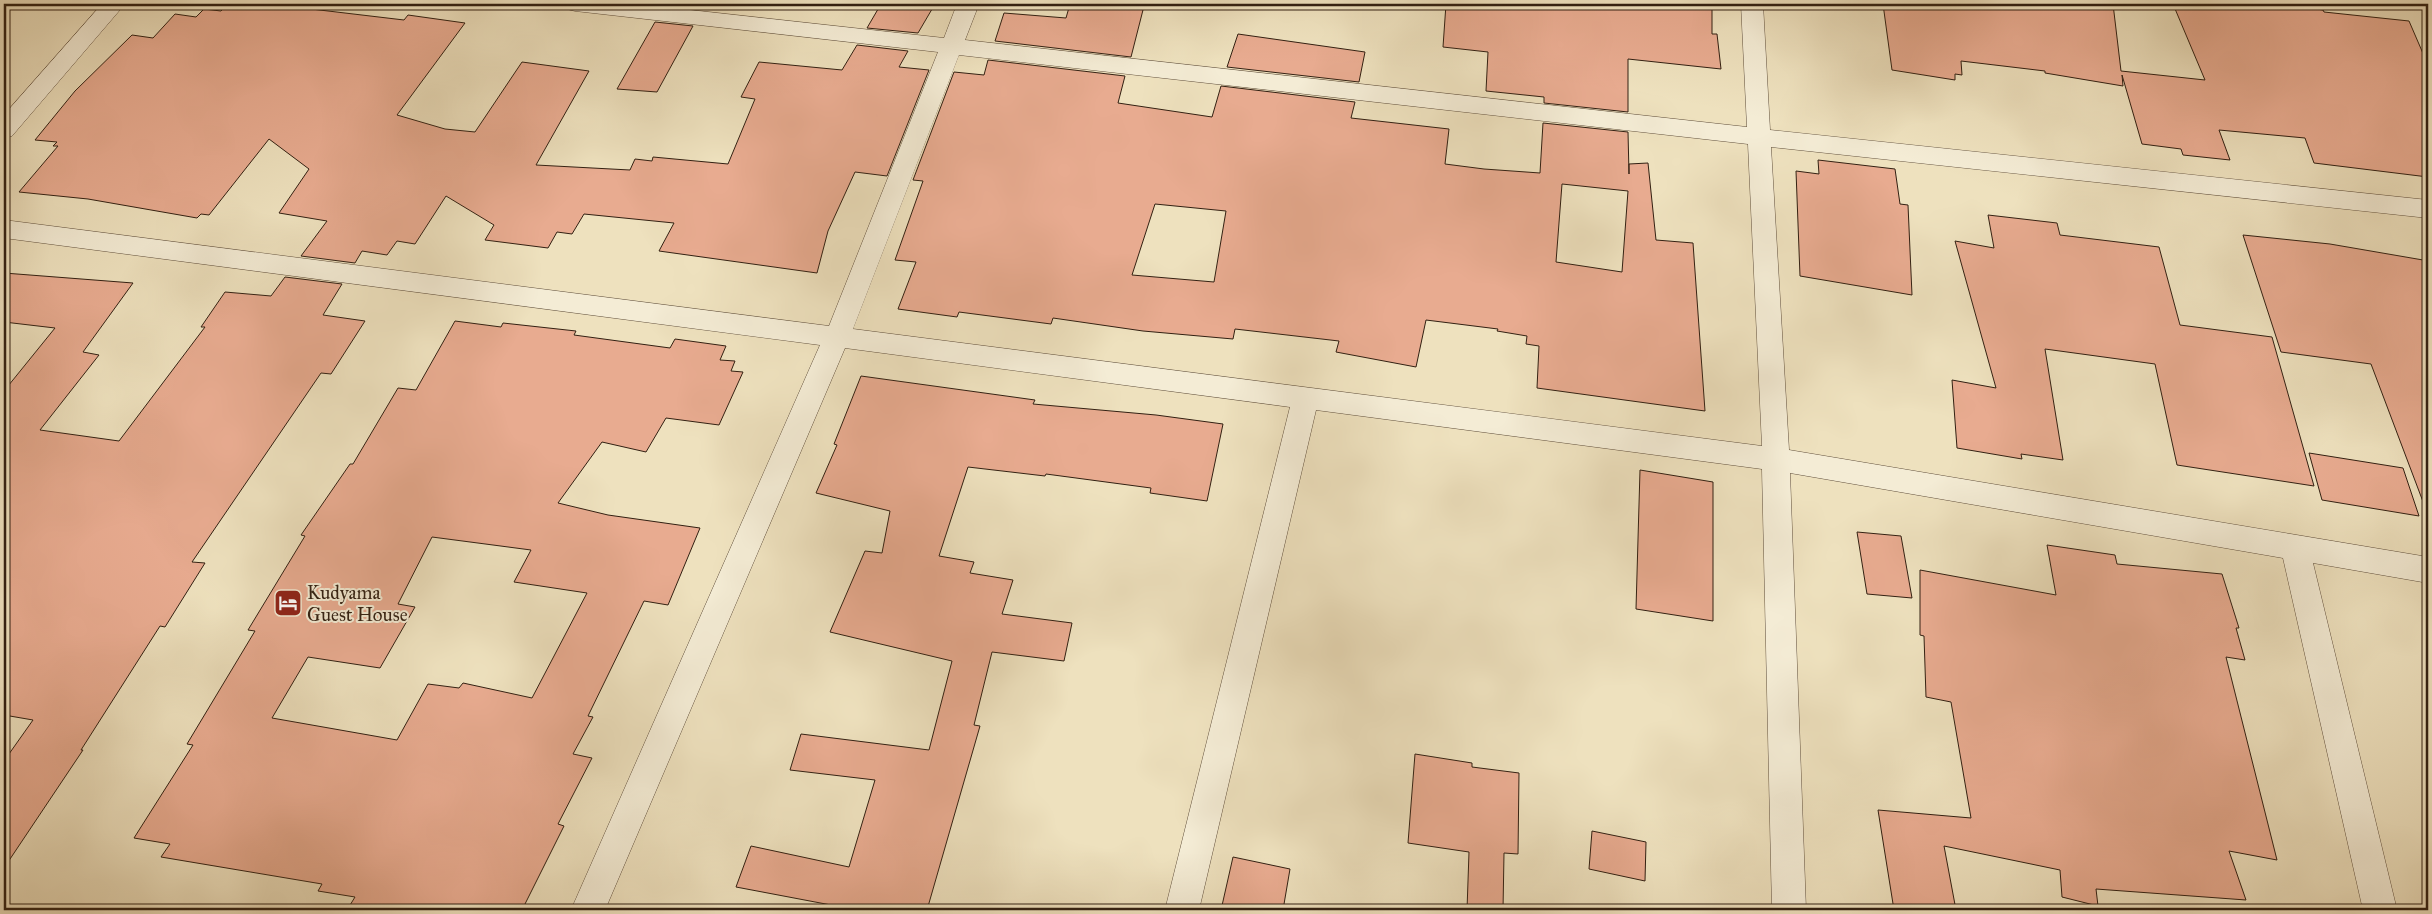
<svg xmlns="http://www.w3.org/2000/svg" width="2432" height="914" font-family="'IM FELL Great Primer',serif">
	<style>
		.building { fill: #e8ab90; stroke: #322012; fill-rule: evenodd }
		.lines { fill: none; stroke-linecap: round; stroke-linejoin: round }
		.minor-casing { stroke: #61503d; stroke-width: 1 }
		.minor { fill: #f4ecd5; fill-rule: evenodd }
		.labels { text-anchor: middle; stroke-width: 4; stroke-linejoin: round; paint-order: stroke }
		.poi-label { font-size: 19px; fill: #322012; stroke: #f4ecd5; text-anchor: start }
	</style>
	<rect width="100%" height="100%" fill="#eee1be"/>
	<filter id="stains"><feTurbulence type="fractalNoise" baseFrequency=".004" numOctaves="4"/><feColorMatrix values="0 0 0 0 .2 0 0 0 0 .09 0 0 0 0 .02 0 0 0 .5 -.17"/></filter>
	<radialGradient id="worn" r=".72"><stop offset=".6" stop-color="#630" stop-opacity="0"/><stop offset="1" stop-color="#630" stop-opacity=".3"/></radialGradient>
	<path class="building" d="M228,4H269L404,20L408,15L465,23L397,115L445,129L475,132L522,62L589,71L536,165L630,170L635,159L652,161L653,157L728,164L755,99L741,97L759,62L842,70L857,45L908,51L899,67L929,70L887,176L855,172L828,231L817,273L659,251L674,223L584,214L572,234L557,232L548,248L485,240L494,225L446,196L415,244L397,241L387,255L362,251L355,263L301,256L327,221L279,213L309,169L269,139L209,215L201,214L197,218L88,199L19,192L58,146H53L57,142L35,140L75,91L132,35L153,38L175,14L196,17L204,9L221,11Z
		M666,4H705L702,9L665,5Z
		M881,4H935L918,33L867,28Z
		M1070,4L1144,6L1131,57L995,41L1004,13L1066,18Z
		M1446,4H1712V34H1717L1721,69L1628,59V112L1544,103V97L1486,91L1488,52L1443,47Z
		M1883,4H2113L2121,71L2205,80L2173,4H2282L2323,10L2324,12L2409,21L2428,65V177L2314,163L2305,138L2219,130L2230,160L2183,155L2181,149L2142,144L2122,75L2123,86L2045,73V71L1961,61L1962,75L1955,74V80L1892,70Z
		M655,22L693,26L657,92L617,89Z
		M1238,34L1365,52L1359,82L1227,67Z
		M988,60L1125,76L1118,103L1212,117L1221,86L1355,102L1351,118L1449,129L1445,164L1484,169L1540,173L1543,123L1628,132L1629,174V164L1648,163L1656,240L1693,243L1705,411L1537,388L1539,346L1526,344L1527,336L1497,331L1498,329L1426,320L1416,367L1336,352L1339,341L1235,329L1233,339L1143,331L1053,318L1051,324L959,312L957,317L898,309L916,262L895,260L923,181L913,180L954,72L984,75ZM1562,184L1628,191L1622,272L1556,262ZM1155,204L1226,211L1214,282L1132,275Z
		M1818,160L1895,169L1900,204L1908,205L1912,295L1800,276L1796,171L1819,174Z
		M1988,215L2057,223L2060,235L2159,247L2180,325L2272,337L2314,486L2177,465L2155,364L2045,349L2063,460L2021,454L2022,459L1957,448L1952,380L1996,388L1955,241L1994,248Z
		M2243,235L2330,244L2423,260L2428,276V507H2425L2371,364L2281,352Z
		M4,273L133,283L83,352L99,355L40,430L119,441L205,327H201L225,292L271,296L285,277L342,284L323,315L365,321L331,374L321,373L192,562L205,563L165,627L160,626L81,750H83L4,868V761L33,720L4,715V391L55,328L4,322Z
		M455,321L501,327L503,323L576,331L574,335L670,348L675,339L726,346L720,360L735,361L731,371L743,372L719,425L666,418L646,452L602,442L558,503L608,515L700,528L668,605L644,601L588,716L593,717L573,754L592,758L558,824L564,826L522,910H347L355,897L318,891L322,884L161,857L170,844L134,838L193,745L187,744L255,631L248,630L305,536L301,535L350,464H353L398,388L416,390ZM432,537L531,550L514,582L587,593L532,698L463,683L459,688L428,684L397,740L272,718L308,657L380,668L415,607L398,604Z
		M861,376L1035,400L1033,404L1156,415L1223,424L1207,501L1150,493L1151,488L1046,474L1045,476L968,467L939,556L974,562L970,573L1013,580L1002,614L1072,623L1064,661L992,652L974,725L980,726L927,910H829L831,905L736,887L751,846L849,867L875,780L790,770L801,734L929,750L952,661L830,632L865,551L882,553L890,511L816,493L837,445L834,444Z
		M2309,453L2403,468L2419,516L2322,500Z
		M1640,470L1713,482V621L1636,609Z
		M1857,532L1901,536L1912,598L1867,594Z
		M2047,545L2115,555L2117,564L2222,574L2239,628H2236L2245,660L2226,657L2277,860L2229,851L2246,900L2096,889L2098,906L2062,897L2060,870L1944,846L1956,910H1894L1878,810L1971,818L1951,702L1926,697L1924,636L1920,635V570L2056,595Z
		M1415,754L1472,763V767L1519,773L1518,854L1504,853L1503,910H1467L1469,852L1408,843Z
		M1592,831L1646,842L1645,881L1589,869Z
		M1233,857L1290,869L1283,910H1221Z"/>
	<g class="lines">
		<defs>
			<path id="minor" d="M102,4H125L12,136L4,138V115Z
				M564,4H636L944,38L957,4H979L965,40L1747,127L1741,4H1763L1770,130L2428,200V218L1771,147L1789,450L2428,557V583L2313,563L2397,910H2363L2283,558L1790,473L1806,910H1772L1762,469L1316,410L1199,910H1165L1290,407L845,348L605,910H571L820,345L4,238V220L829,326L938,52L575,11L567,9ZM959,55L1748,144L1762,446L853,329Z"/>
		</defs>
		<use href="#minor" class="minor-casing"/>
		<use href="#minor" class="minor"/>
	</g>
	<defs>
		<symbol id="hotel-square" viewBox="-11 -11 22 22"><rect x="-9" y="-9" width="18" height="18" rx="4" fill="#8f2418" stroke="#f4ecd5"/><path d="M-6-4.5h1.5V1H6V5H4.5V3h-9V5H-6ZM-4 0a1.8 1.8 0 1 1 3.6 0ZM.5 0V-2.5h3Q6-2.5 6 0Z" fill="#fff"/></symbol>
	</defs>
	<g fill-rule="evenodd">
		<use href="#hotel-square" x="272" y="587" width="32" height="32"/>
	</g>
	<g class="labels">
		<g class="poi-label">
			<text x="307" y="599">Kudyama<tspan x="307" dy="22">Guest House</tspan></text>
		</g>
	</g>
	<rect width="2432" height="914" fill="none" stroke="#eee1be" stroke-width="20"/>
	<rect x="5" y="5" width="2422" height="904" fill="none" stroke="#322012" stroke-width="2.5"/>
	<rect x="10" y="10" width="2412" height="894" fill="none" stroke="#322012"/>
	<rect width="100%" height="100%" filter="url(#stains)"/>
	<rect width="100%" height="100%" fill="url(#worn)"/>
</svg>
